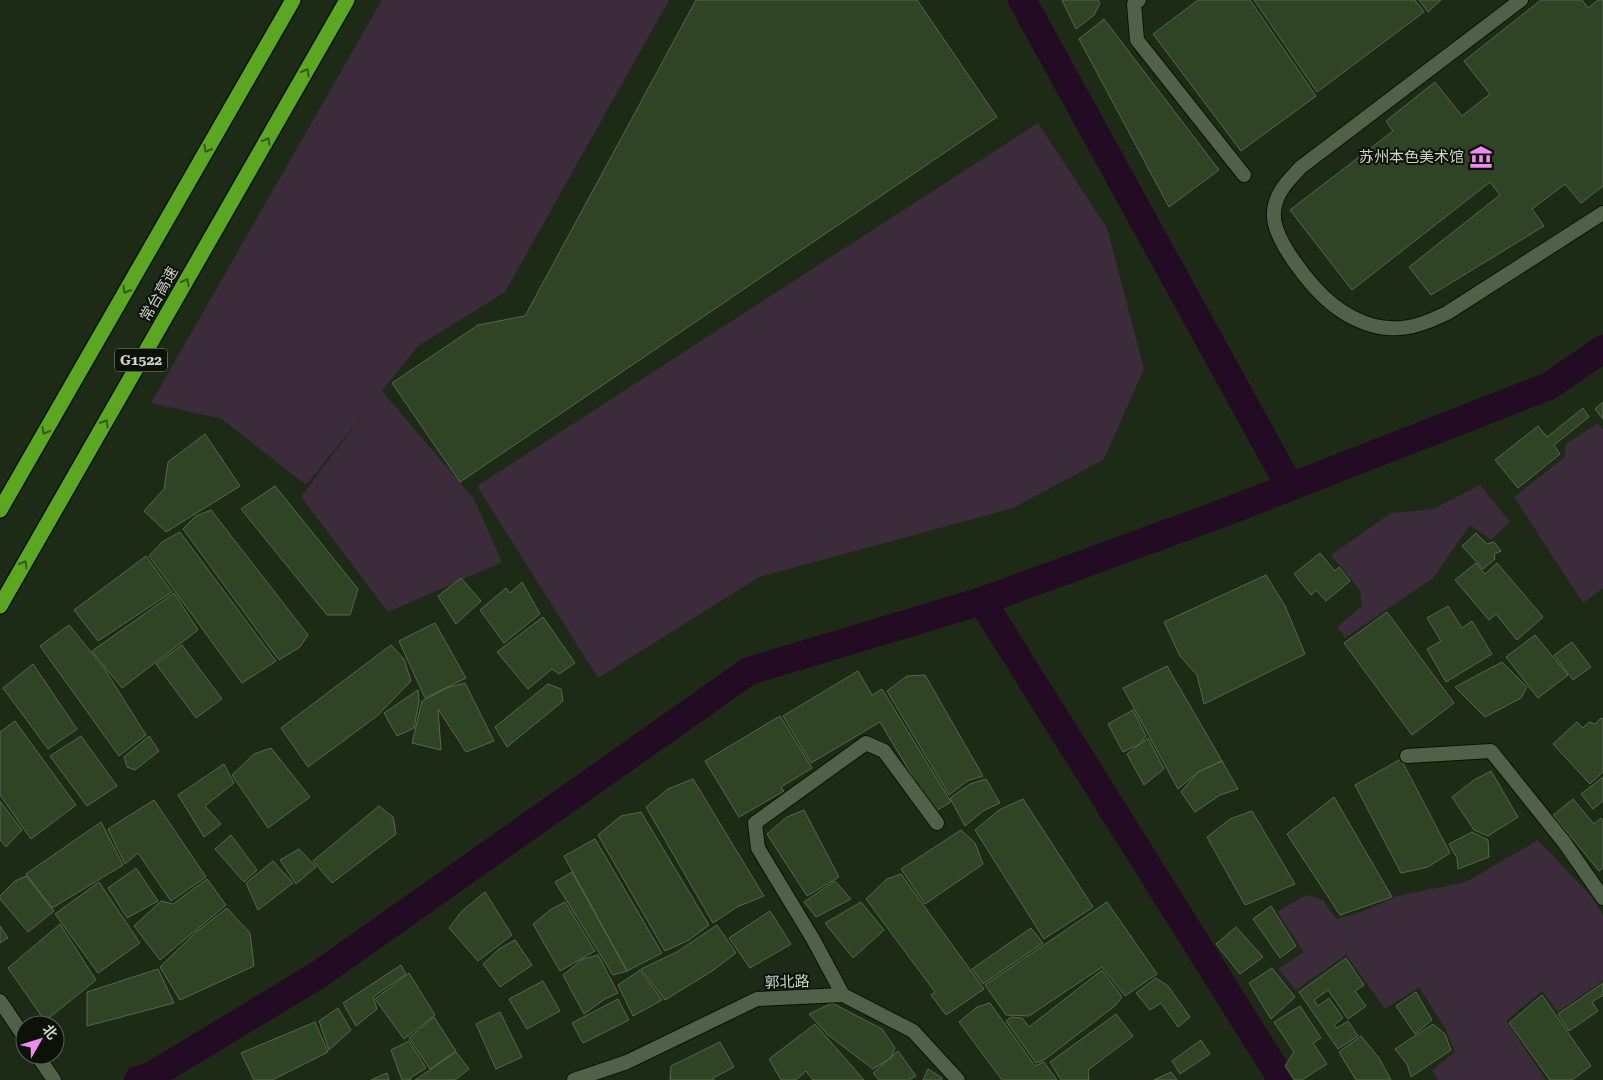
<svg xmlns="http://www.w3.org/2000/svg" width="1603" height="1080" font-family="'Roboto Serif','Noto Sans SC',serif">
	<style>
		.green { fill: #3b2b3b }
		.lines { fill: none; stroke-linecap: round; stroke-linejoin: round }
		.canal { stroke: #230c23; stroke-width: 28 }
		.building { fill: #2f4325; stroke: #56674e }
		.service-casing { stroke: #071402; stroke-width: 16 }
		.minor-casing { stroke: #071402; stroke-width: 16 }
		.tertiary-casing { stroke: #071402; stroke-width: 16 }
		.motorway-casing { stroke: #071402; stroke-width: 18 }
		.service { stroke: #516149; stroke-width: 14 }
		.minor { stroke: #516149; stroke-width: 14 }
		.tertiary { stroke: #516149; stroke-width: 14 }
		.motorway { stroke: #5ba722; stroke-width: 15 }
		.oneway { stroke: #345c15 }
		.labels { text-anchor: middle; stroke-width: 4; stroke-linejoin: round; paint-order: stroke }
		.shield { fill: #0c1208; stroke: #939b8e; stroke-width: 1 }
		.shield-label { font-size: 14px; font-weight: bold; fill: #cdd6c8 }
		.poi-label { font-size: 15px; fill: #cdd6c8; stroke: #0c1208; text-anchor: end }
		.street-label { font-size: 15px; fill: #cdd6c8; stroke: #0c1208 }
	</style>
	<rect width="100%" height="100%" fill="#1d2b16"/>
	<path class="green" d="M382,0H669L505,292L418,346L382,391L474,499L502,562L388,612L301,497L362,416L306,485L222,419L151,403Z
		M1038,123L1107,228L1144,369L1104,459L1013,508L759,577L598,678L477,486Z
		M1598,423L1603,430V588L1583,603L1514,497L1565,457V445Z
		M1480,485L1510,522L1491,540L1470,525L1433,578L1345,638L1337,627L1362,606L1360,590L1331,555L1391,513L1433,509Z
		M1538,840L1591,896L1603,915V981L1558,1012L1542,991L1506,1021L1546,1080H1438L1432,1070L1455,1052L1445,1028L1419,987L1385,1009L1346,955L1296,990L1278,969L1304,952L1277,912L1306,895L1323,900L1336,919L1356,914L1398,896L1466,882Z"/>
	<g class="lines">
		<path class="canal" d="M1022,0L1290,487
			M982,601L1231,510L1549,386L1603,349
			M138,1080L151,1076L318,975L749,671L982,601L1282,1080"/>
	</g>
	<path class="building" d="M696,0H917L997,117L460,482L392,383L478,325L525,316Z
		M1062,0H1098L1100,3L1094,15L1076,29Z
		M1198,0H1250L1316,96L1241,151L1153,34Z
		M1254,0H1415L1424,12L1317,92Z
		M1419,0H1441L1428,12Z
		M1541,0H1582L1588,8L1598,0H1603V186L1581,203L1565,184L1532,209L1544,226L1431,295L1409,267L1500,195L1490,182L1352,290L1290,210L1393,131L1386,121L1435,82L1462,116L1490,94L1464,61Z
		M1104,19L1219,170L1169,207L1079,39Z
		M1603,402V419L1595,409Z
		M1583,408L1589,417L1554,445L1560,454L1518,488L1495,460L1538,426L1547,437Z
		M205,434L240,486L166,532L144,511L164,489L168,462Z
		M275,486L358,589L350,615H327L241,509Z
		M211,510L308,635L300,647L279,660L183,529L196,516Z
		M180,532L276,661L242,683L149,556L162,542Z
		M1476,533L1487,544L1494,542L1501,551L1494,554L1495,559L1483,569L1462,546Z
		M1320,553L1335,571L1339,567L1350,581L1326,601L1316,590L1311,595L1294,574Z
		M146,556L172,592L98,641L74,610Z
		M1476,563L1485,574L1497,563L1543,617L1517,640L1496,614L1489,620L1455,580Z
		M1266,575L1285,606L1305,654L1204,704L1197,675L1180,656L1164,622Z
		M461,578L481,601L456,624L438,596Z
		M522,582L540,614L504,643L480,610L506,588L510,593Z
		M174,593L198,630L122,688L92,651Z
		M1448,606L1462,628L1472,621L1492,654L1446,682L1427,649L1441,641L1427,618Z
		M1387,612L1454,703L1412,735L1344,643Z
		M543,617L575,663L559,674L552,669L528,689L497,652Z
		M435,623L466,678L425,698L399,641Z
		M69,625L104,668L146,735L119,756L40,646Z
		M1535,635L1568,675L1538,698L1506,657Z
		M1572,642L1591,667L1573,680L1554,655Z
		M182,645L222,699L196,718L156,664Z
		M391,645L404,659L411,681L377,716L308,767L281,728Z
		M1502,662L1527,687L1521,698L1485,717L1455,687Z
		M33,664L77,729L48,749L3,688Z
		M1167,666L1222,761L1198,772L1178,789L1123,688Z
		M858,671L872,695L882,689L951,802L934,812L880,722L811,763L783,716Z
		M925,675L983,776L967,781L949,795L887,691L907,676Z
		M465,683L494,741L466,752L438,709L441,750L412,743L422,701L449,687Z
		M548,684L561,689L563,701L507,747L495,727Z
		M418,690L419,701L414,728L397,736L384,713Z
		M1133,710L1146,736L1140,744L1123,752L1108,724Z
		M780,716L812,768L781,787L784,791L739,817L705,761Z
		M1601,718L1603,719V772L1590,784L1553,744L1577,722L1583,728L1589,722L1595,724Z
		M15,721L76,805L31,839L0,795V732Z
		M81,736L117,786L87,806L50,756Z
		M149,736L159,751L135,770L127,767L124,757Z
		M1148,738L1164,769L1144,785L1127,754Z
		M271,748L310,797L268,828L232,775L254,754Z
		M1401,759L1450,853L1428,867L1401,873L1355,785Z
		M1222,761L1238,789L1220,795L1195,812L1181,792L1198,772Z
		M224,764L234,783L205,806L221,824L204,837L178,795Z
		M1491,771L1518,817L1488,836L1474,830L1452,797L1474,780Z
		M1603,777V801L1593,809L1581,794Z
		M693,779L764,896L737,907L713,923L646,807L668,789Z
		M986,779L1000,803L983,811L965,826L950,798L970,784Z
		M1334,797L1392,897L1340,915L1287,834Z
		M1023,799L1093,907L1044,939L975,830L999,810Z
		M1573,799L1594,824L1601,818L1603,821V868L1599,871L1553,815Z
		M154,800L206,877L171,901L138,853L125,864L108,829Z
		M0,801L22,830L6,847L0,840Z
		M379,806L393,817L396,834L332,883L313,861Z
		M804,810L839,877L807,896L767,834L787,817Z
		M1252,811L1295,884L1245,905L1207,837L1230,819Z
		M641,812L709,925L689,940L665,951L598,835L621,816Z
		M101,822L123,865L52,908L26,874Z
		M961,830L975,843L983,864L925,904L901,869Z
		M1472,832L1488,840L1489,857L1458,869L1457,858L1449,844Z
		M231,835L257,870L244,882L215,849Z
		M595,839L662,953L627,971L564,856Z
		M299,849L316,867L296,884L280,860Z
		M273,861L293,883L258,910L246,883Z
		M136,868L158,901L127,918L108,888Z
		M572,872L627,971L613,975L555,882Z
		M901,874L984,989L946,1015L931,995L935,992L866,899L887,879Z
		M26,876L54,911L28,932L0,899V896L15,881Z
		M207,879L226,905L160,960L134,926L161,901L173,904Z
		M835,881L851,899L816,917L804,902Z
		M99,882L140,943L98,973L55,914Z
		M485,892L512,935L478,961L449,928L462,911Z
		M565,902L595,951L560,971L533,924L550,910Z
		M861,902L884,930L853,958L825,923Z
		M1107,902L1157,974L1125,996L1102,967L1029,1016L1006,1015L985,985Z
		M1271,906L1296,946L1280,958L1253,919Z
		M227,908L250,933L254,966L180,1000L160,967L196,932Z
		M770,911L791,944L750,968L729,938Z
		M60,924L96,980L45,1021L8,968Z
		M717,925L736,953L712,971L665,1000L641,969L677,952Z
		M0,926L8,938L0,943Z
		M1236,927L1263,957L1240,974L1216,944Z
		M1031,928L1043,943L983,984L972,969Z
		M515,940L532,965L500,987L483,964L499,949Z
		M598,955L618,993L605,999L584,1014L563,975L583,959Z
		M1346,958L1364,985L1355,991L1366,1006L1348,1019L1328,990L1314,1000L1318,1006L1329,998L1343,1018L1334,1025L1337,1028L1348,1021L1358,1036L1338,1049L1299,992Z
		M401,965L406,974L373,997L377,1009L356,1026L343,1003Z
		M1272,968L1295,997L1271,1019L1249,983Z
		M158,969L174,1003L87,1026V992Z
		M640,970L662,1000L633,1016L618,985Z
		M1102,970L1122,997L1116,1005L1044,1060L1036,1063L1006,1021L1011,1017L1022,1018L1029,1027Z
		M409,973L435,1015L404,1039L375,999Z
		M1156,978L1168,986L1190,1017L1178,1027L1161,1003L1150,1010L1136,993Z
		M543,981L560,1011L527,1029L509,999Z
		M1603,983V995L1592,1002L1598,1011L1569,1031L1558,1014Z
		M1416,992L1432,1020L1415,1034L1396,1006Z
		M1542,995L1591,1066L1572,1080H1550L1509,1023Z
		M618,999L629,1020L583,1043L572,1023Z
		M832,1003L882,1029L895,1048L891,1058L873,1069L828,1035L809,1014Z
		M990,1003L1035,1066L1044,1062L1057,1080H1002L959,1022L977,1007Z
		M1300,1006L1321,1038L1313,1043L1327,1064L1302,1080H1294L1285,1066L1294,1052L1274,1022Z
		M338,1008L351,1030L329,1050L319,1021Z
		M500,1012L522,1057L496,1069L476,1024Z
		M1116,1014L1133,1036L1088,1070L1089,1080H1061L1050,1062Z
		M434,1017L456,1051L430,1069L409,1038Z
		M315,1022L328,1052L272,1080H254L241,1053Z
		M815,1024L864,1080H813L806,1071L796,1080H781L769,1059Z
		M1433,1024L1445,1034L1451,1050L1411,1077L1407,1064L1395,1049Z
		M1361,1036L1379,1058L1391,1080H1356L1339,1052Z
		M1201,1040L1210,1054L1180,1074L1172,1061Z
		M409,1041L426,1068L410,1078L411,1080H402L391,1050Z
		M720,1042L734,1067L713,1078L714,1080H670L671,1066Z
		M898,1051L916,1076L909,1080H879L873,1073Z
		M456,1052L469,1069L455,1080H415Z
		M928,1069L942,1078V1080H923Z
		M1171,1072L1177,1080H1154Z
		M387,1073L389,1080H371Z"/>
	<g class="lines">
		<defs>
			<path id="service" d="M1521,0L1301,167C1288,181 1275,193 1274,212C1271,238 1312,288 1332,304C1347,316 1368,327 1388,328C1409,330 1428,322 1447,313L1603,213"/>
			<path id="minor" d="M1139,0L1134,4L1137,40L1244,175
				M1407,756L1491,751L1564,842L1603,898
				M843,995L813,939L758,848L755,823L866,743L884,751L937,823
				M0,1001L25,1038
				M37,1055L54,1080"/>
			<path id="tertiary" d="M574,1080L627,1062L757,999L843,995L913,1031L958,1080"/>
			<path id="motorway" d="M0,510L293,0
				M0,606L347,0"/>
		</defs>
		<use href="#service" class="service-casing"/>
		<use href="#minor" class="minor-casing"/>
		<use href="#tertiary" class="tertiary-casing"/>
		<use href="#motorway" class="motorway-casing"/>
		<use href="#service" class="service"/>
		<use href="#minor" class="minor"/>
		<use href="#tertiary" class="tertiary"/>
		<use href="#motorway" class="motorway"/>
	</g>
	<defs><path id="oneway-chevron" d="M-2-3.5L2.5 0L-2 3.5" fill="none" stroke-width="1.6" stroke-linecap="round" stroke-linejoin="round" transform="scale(1.25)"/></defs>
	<g class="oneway">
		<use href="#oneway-chevron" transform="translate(306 72) rotate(-60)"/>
		<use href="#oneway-chevron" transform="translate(267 141) rotate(-60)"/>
		<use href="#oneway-chevron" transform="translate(207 149) rotate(120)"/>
		<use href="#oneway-chevron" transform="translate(186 282) rotate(-60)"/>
		<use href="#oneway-chevron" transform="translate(126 290) rotate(120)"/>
		<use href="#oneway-chevron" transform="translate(105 423) rotate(-60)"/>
		<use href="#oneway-chevron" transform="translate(45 431) rotate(120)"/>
		<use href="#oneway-chevron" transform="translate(24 564) rotate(-60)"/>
	</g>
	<defs>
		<symbol id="museum-bare" viewBox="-9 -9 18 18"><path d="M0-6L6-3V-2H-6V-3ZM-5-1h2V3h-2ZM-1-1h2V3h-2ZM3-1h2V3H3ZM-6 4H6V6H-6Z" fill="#f28af3" stroke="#0c1208" stroke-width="2.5" paint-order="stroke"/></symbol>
	</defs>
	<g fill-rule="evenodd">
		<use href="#museum-bare" x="1465" y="141" width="32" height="32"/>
	</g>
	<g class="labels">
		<rect class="shield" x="115" y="348.5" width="52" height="23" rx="4"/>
		<g class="shield-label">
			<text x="141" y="365">G1522</text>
		</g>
		<g class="poi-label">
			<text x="1464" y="162">苏州本色美术馆</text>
		</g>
		<g class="street-label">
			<text transform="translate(159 294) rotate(-60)" y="5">常台高速</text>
			<text transform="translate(787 982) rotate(-2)" y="5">郭北路</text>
		</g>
	</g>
	<g transform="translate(40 1040) rotate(51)"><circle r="24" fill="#0c1208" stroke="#596055"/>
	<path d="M0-4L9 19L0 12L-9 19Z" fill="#f28af3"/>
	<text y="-8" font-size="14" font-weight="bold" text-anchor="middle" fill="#cdd6c8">北</text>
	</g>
</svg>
